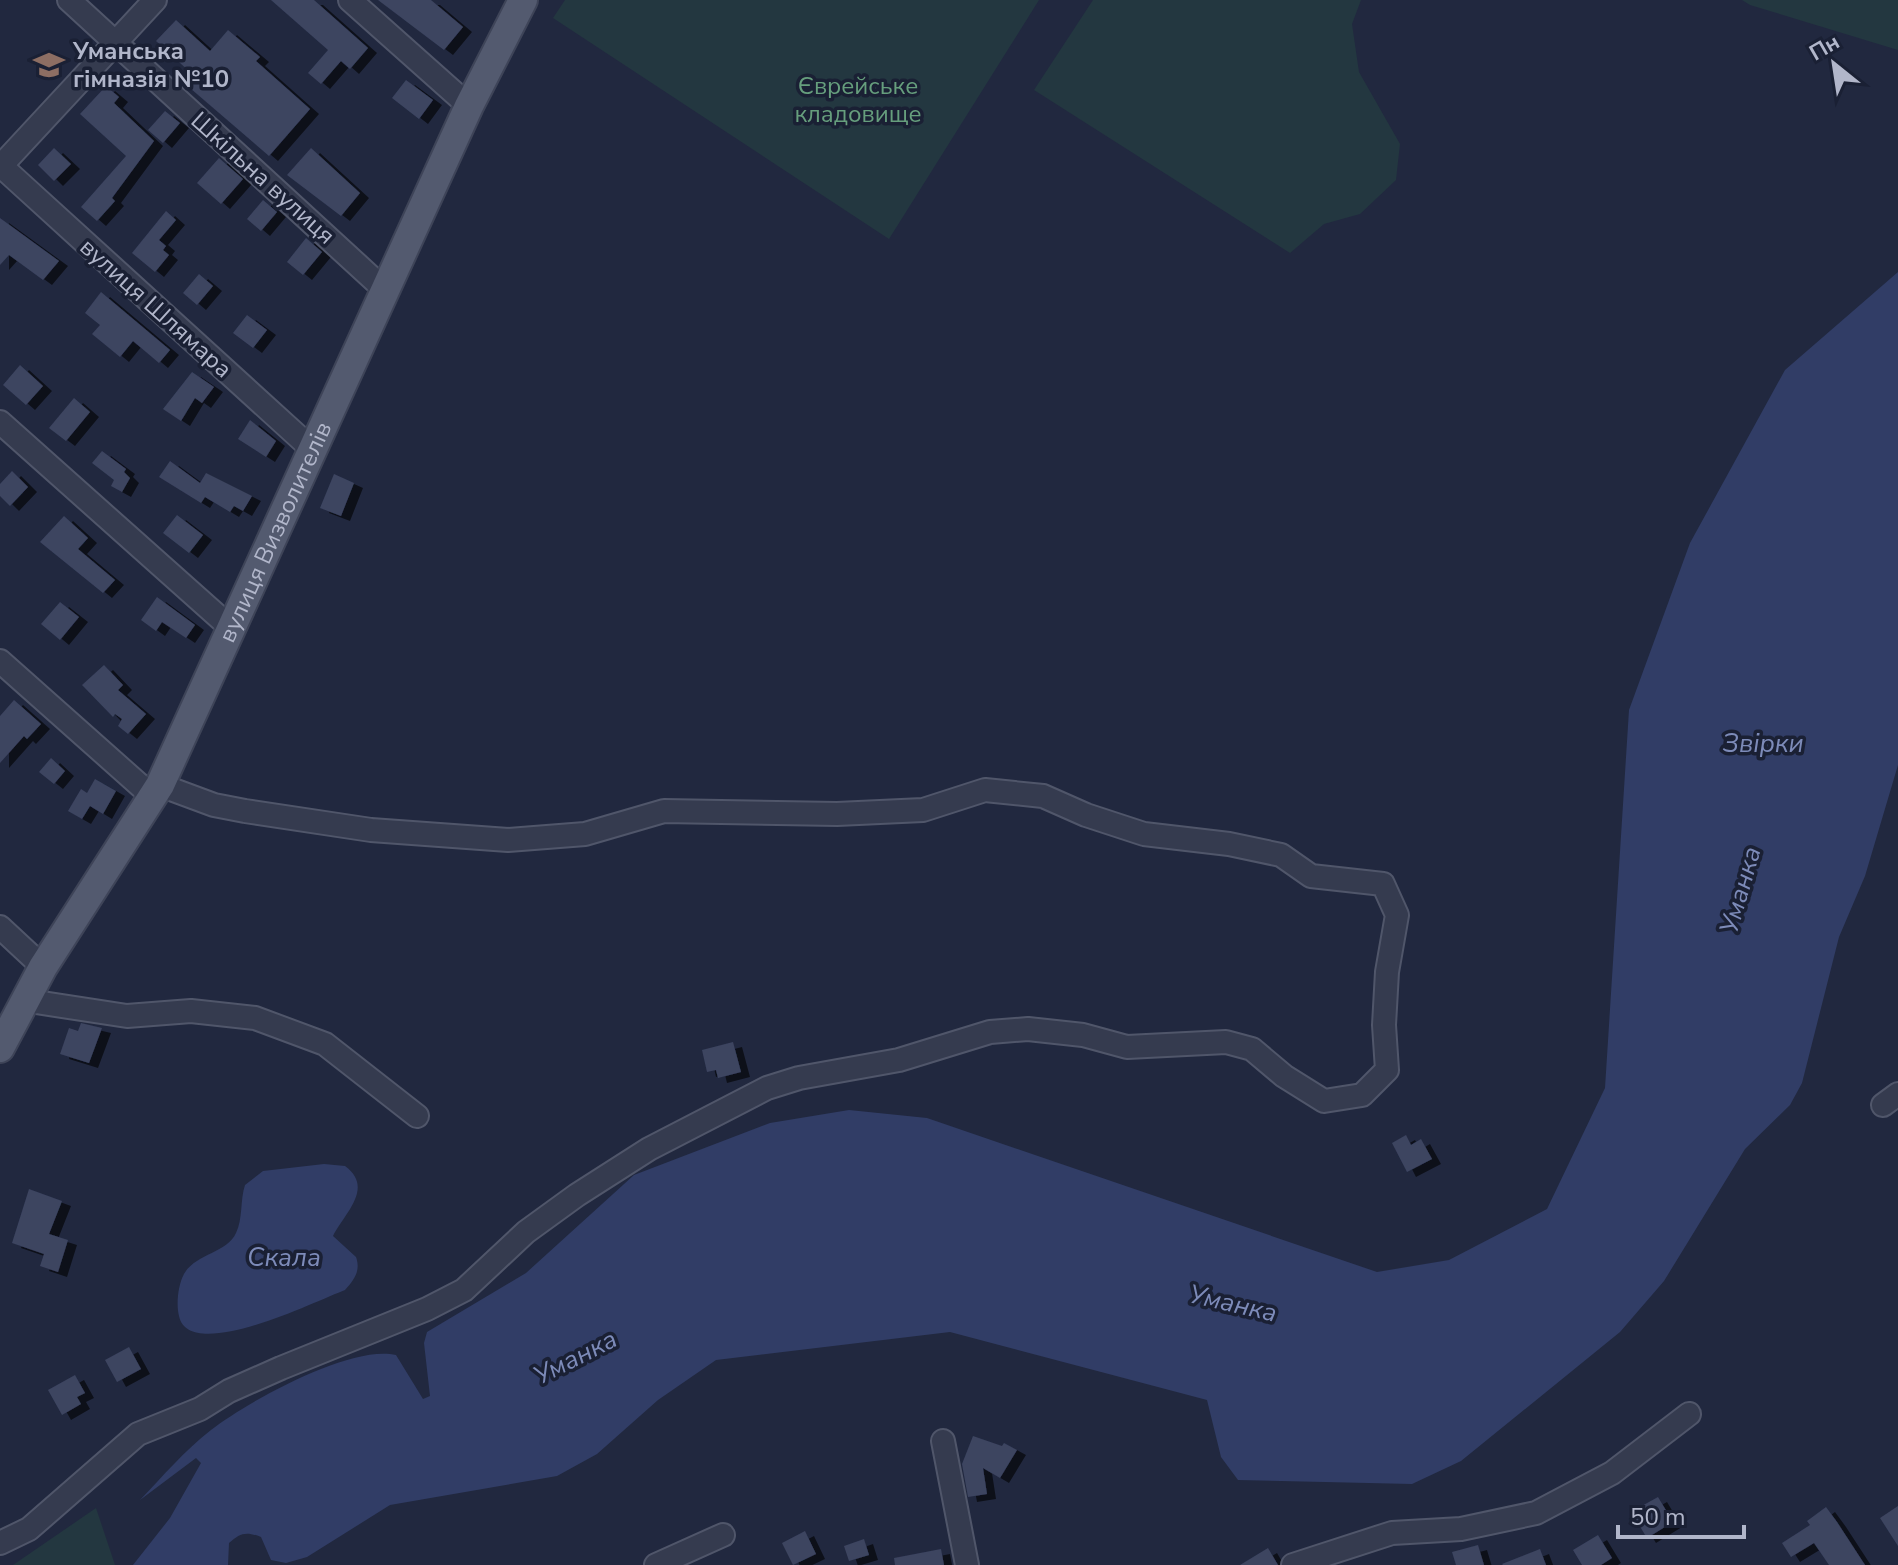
<svg xmlns="http://www.w3.org/2000/svg" width="1898" height="1565" font-family="'Nunito Sans',sans-serif">
	<style>
		.green { fill: #233740 }
		.water { fill: #313d66 }
		.building { fill: #3c4460; filter: url(#shadow) }
		.lines { fill: none; stroke-linecap: round; stroke-linejoin: round }
		.minor-casing { stroke: #50566a; stroke-width: 26 }
		.major-casing { stroke: #3e4458; stroke-width: 32 }
		.minor { stroke: #353b4f; stroke-width: 22 }
		.major { stroke: #535a6f; stroke-width: 28 }
		.labels { text-anchor: middle; stroke-width: 7; stroke-linejoin: round; paint-order: stroke }
		.poi-label { font-size: 24px; font-weight: bold; fill: #b1b6ca; stroke: #1a2034; text-anchor: start }
		.park-label { font-size: 24px; fill: #669e7d; stroke: #1a2034 }
		.street-label { font-size: 24px; fill: #b1b6ca; stroke: #1a2034 }
		.water-label { font-size: 26px; font-style: italic; fill: #7d8bb9; stroke: #1a2034 }
	</style>
	<defs>
		<filter id="shadow"><feDropShadow dx="9" dy="5" stdDeviation="0" flood-color="#0009"/></filter>
	</defs>
	<rect width="100%" height="100%" fill="#21283f"/>
	<path class="green" d="M565,0H1039L889,239L553,18Z
		M1093,0H1361L1352,24L1359,72L1400,144L1396,180L1360,214L1324,224L1290,253L1034,90Z
		M1742,0H1898V50L1750,5Z
		M96,1508L115,1565H13Z"/>
	<path class="water" d="M1898,272V765L1865,876L1839,937L1802,1083L1790,1105L1745,1149L1664,1281L1620,1332L1461,1461L1412,1484L1238,1480L1221,1457L1207,1400L950,1332L716,1360L658,1400L597,1454L557,1476L390,1505L307,1557L286,1563L271,1560L261,1537C246,1531 240,1533 229,1543L228,1565H133L170,1518L201,1463L196,1458L140,1500C163,1476 184,1451 211,1430C247,1402 351,1344 396,1355L423,1399L430,1396L424,1343L427,1332L526,1273L634,1175L770,1123L849,1110L927,1118L1377,1272L1449,1260L1547,1209L1605,1088L1629,710L1690,543L1785,370Z
		M324,1164L345,1166C375,1188 344,1214 333,1236L356,1257C361,1271 354,1280 345,1290C316,1301 189,1364 179,1316C176,1304 178,1285 184,1274C195,1254 227,1253 236,1233C243,1219 240,1200 245,1185L263,1171Z"/>
	<path class="building" d="M271,0H314L368,48L350,69L341,61L321,84L308,73L328,50Z
		M378,0H431L463,27L444,50Z
		M176,20L210,51L228,30L260,57L256,61L310,109L269,156L183,82L191,73L156,41Z
		M406,80L433,100L419,119L392,98Z
		M106,86L119,97L114,103L154,141L112,198L115,201L97,221L81,207L126,156L80,114Z
		M165,111L180,123L163,143L148,130Z
		M54,148L71,164L54,181L38,165Z
		M311,148L360,193L341,216L287,175Z
		M219,158L243,179L221,204L197,183Z
		M263,200L277,212L261,231L247,219Z
		M166,211L176,220L159,240L166,246L163,250L169,255L155,272L132,253Z
		M0,218L59,261L43,280L9,255L0,265Z
		M306,238L322,252L303,275L287,262Z
		M199,274L213,286L197,305L183,293Z
		M101,292L170,350L159,363L133,341L120,357L92,334L100,325L85,313Z
		M247,315L267,330L253,348L233,333Z
		M20,365L43,386L26,405L3,385Z
		M192,372L214,387L202,403L195,398L181,421L163,409Z
		M74,398L90,412L66,441L49,428Z
		M250,420L276,441L266,457L238,439Z
		M102,451L126,469L124,472L130,478L122,492L111,486L114,480L92,463Z
		M170,461L200,483L206,473L252,496L243,511L234,506L230,512L205,497L201,503L159,477Z
		M12,471L28,487L10,506L0,496V484Z
		M334,474L354,483L341,516L320,508Z
		M177,515L203,535L189,553L163,533Z
		M64,516L88,538L78,549L115,580L103,593L40,542Z
		M157,597L195,625L186,638L162,622L156,631L141,620Z
		M60,602L79,617L60,640L41,624Z
		M104,665L123,685L118,690L146,714L128,734L118,726L122,719L115,714L113,717L82,685Z
		M14,700L41,724L27,739L24,736L0,763V716Z
		M51,758L65,771L54,784L39,772Z
		M95,779L116,791L103,814L90,806L82,819L68,811L81,789L87,793Z
		M81,1023L102,1028L89,1063L60,1054L69,1028L78,1031Z
		M733,1042L741,1072L718,1078L716,1070L707,1072L702,1050Z
		M1406,1135L1411,1145L1421,1139L1432,1159L1407,1172L1392,1143Z
		M29,1189L62,1201L49,1234L68,1240L58,1272L40,1266L44,1254L12,1243Z
		M129,1347L141,1369L117,1382L105,1360Z
		M75,1375L85,1393L77,1397L81,1404L62,1415L48,1390Z
		M973,1436L1002,1446L1004,1443L1017,1450L1000,1478L983,1468L987,1494L968,1497L962,1464Z
		M1658,1497L1673,1522L1647,1538L1631,1512Z
		M1898,1506V1546L1880,1518Z
		M1826,1507L1837,1522L1865,1565H1829L1814,1543L1791,1557L1782,1543L1810,1525L1807,1521Z
		M805,1531L816,1554L793,1565L782,1543Z
		M1598,1535L1612,1558L1601,1565H1582L1573,1550Z
		M864,1539L869,1555L849,1561L844,1546Z
		M1478,1545L1484,1565H1456L1452,1552Z
		M1268,1548L1278,1565H1240Z
		M941,1549L944,1565H895L894,1558Z
		M1540,1549L1546,1565H1503L1502,1564Z"/>
	<g class="lines">
		<defs>
			<path id="minor" d="M69,0L386,291
				M350,0L469,106
				M0,165L313,450
				M0,167L155,0
				M0,422L231,628
				M0,661L153,797
				M0,927L43,967
				M23,1000L127,1016L191,1011L255,1018L325,1044L417,1116
				M1883,1105L1898,1094
				M943,1441L967,1565
				M0,1543L29,1529L138,1434L200,1409L229,1391L281,1368L427,1309L464,1290L526,1232L577,1195L649,1149L767,1088L799,1078L899,1060L990,1032L1028,1029L1083,1035L1127,1047L1226,1042L1252,1049L1284,1076L1324,1101L1362,1095L1387,1070L1384,1025L1387,972L1397,915L1383,884L1311,876L1281,855L1229,844L1144,834L1086,815L1043,796L985,790L923,810L837,814L664,811L585,834L508,840L371,830L245,811L214,805L160,785
				M656,1565L723,1535
				M1293,1565L1392,1533L1461,1529L1536,1513L1612,1473L1689,1414"/>
			<g id="major">
				<path id="s1" d="M0,1048L43,967L160,785L469,106L523,0"/>
			</g>
		</defs>
		<use href="#minor" class="minor-casing"/>
		<use href="#major" class="major-casing"/>
		<use href="#minor" class="minor"/>
		<use href="#major" class="major"/>
	</g>
	<defs>
		<symbol id="school-bare" viewBox="-9 -9 18 18"><path d="M0-5L7-2L0 1L-7-2ZM-4 1L0 2.5L4 1V4Q0 6-4 4Z" fill="#8d6e63" stroke="#1a2034" stroke-width="2.5" paint-order="stroke"/></symbol>
	</defs>
	<g fill-rule="evenodd">
		<use href="#school-bare" x="27" y="43" width="44" height="44"/>
	</g>
	<g class="labels">
		<g class="poi-label">
			<text x="73" y="59">Уманська<tspan x="73" dy="28">гімназія №10</tspan></text>
		</g>
		<g class="park-label">
			<text x="858" y="94">Єврейське<tspan x="858" dy="28">кладовище</tspan></text>
		</g>
		<g class="street-label">
			<text transform="translate(263 178) rotate(42)" y="8">Шкільна вулиця</text>
			<text transform="translate(156 308) rotate(42)" y="8">вулиця Шлямара</text>
			<text dy="8" stroke="none"><textPath href="#s1" startOffset="586">вулиця Визволителів</textPath></text>
		</g>
		<g class="water-label">
			<text x="1763" y="752">Звірки</text>
			<text transform="translate(1740 890) rotate(-74)" y="9">Уманка</text>
			<text x="284" y="1266">Скала</text>
			<text transform="translate(1233 1303) rotate(13)" y="9">Уманка</text>
			<text transform="translate(575 1357) rotate(-27)" y="9">Уманка</text>
		</g>
	</g>
	<g transform="translate(1834 64) rotate(330)" stroke="#1a2034" stroke-width="6" paint-order="stroke">
	<path d="M0-6L14 30L0 20L-14 30Z" fill="#b1b6ca"/>
	<text y="-12" font-size="22" font-weight="bold" text-anchor="middle" fill="#b1b6ca">Пн</text>
	</g>
	<path d="M1618 1525v12h126v-12" fill="none" stroke="#b1b6ca" stroke-width="4"/>
	<text x="1630" y="1525" font-size="24" fill="#b1b6ca" stroke="#1a2034" stroke-width="6" paint-order="stroke">50 m</text>
</svg>
